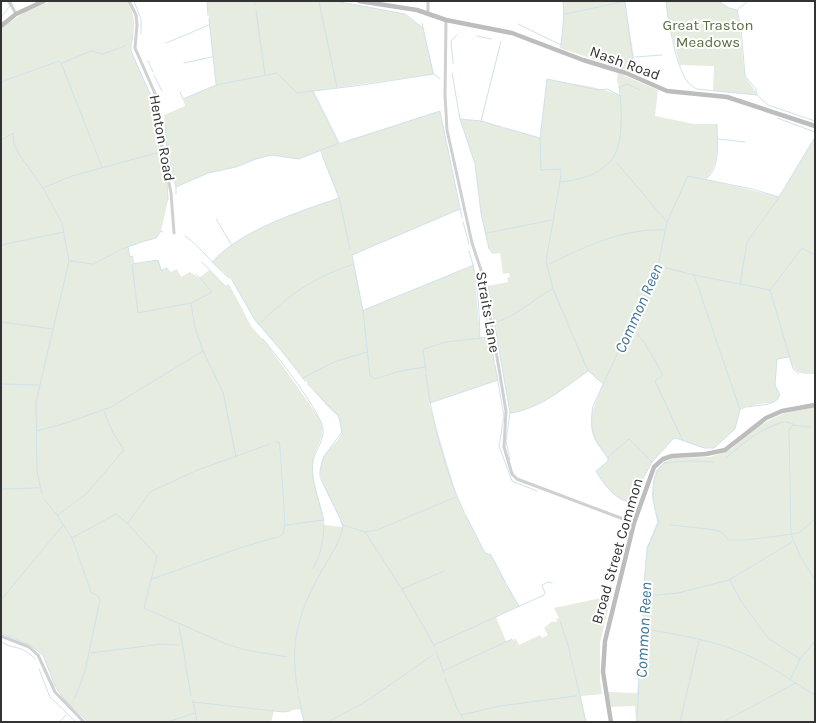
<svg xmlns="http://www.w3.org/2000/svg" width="816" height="723" font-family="Karla,sans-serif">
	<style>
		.green { fill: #e6ecdf }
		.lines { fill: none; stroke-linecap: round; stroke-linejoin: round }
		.stream { stroke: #cfe2ee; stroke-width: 1 }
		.street { stroke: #d0d0d0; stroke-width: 3 }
		.secondary { stroke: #bdbdbd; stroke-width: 4.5 }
		.labels { text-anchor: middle; stroke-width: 4; stroke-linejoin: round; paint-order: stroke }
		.park-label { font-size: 15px; fill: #56703f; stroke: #fff }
		.street-label { font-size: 15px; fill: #333; stroke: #fff }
		.water-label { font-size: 16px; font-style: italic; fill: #3f7597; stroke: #fff }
	</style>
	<rect width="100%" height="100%" fill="#fff"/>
	<path class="green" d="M51,1H127C132,9 135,19 134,29C134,36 130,43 131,51L154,103L159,147L167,181L168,200L161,231L156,238L128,247L130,257L133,256L135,264L158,260L162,270L167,268L171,272L177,269L181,277L190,272L199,278L209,270L225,286L229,284L251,326L267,344L320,419C328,439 314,445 313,463C311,484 323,504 324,525L342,527C339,507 315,484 321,463C324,451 337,444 342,433L339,417L326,405L255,320L232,280L212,262C241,230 298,212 339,198L322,155L320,151L299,159L271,155L256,159L236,167L208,173L176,187L167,150L164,115L185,106L183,99L216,85L207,1H335L405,14L423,28L434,74L313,91L339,143L440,111L460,209L352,255L363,310L474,265L480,337H490L498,380L429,403L457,497L485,553L491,555L519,606L496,617L506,641L516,639L519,645L540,635L542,638L548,635L544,628L551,622H557L556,619L559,618L554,608L611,596L600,643V680L602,694L581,696L586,722H304L300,709L283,712L274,711L271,722H88L64,699L55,686L43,655L31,646L1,633V28L25,12Z
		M563,1H627L625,2L634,57L633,64L629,71L560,48L563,30Z
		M666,1H718L729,8L737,10C742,31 741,52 745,74C746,82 755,87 757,95L713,91L714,66L680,65L669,25Z
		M618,73L658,90L655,116L694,124H717C717,144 720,165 706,179L779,197L815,137V374C798,374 795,374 789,357L777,359L775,385L780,395C776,406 769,402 759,404C753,405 746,408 740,410L735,429L714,448H704L676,438L673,439L652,462L630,502C616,501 602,482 596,471L608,461C607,453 600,449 596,442C585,423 595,403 603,385L589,371C563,387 541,409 510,413L488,286L508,282L507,278L510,277L509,273L503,274L500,253L492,254L489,249L481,213L475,164L460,119L481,121L540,138L547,79C569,84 601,86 621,96L617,80Z
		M815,407V722H636L635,706L611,707L608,692L637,693L644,630L642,609L647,548L657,522L652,497L653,481L656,470L666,461L674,458L710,457L722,453L731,449L751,431L771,419L785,413Z"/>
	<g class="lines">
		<path class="stream" d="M134,1L141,19V34
			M207,1L208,15
			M254,1L255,5
			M335,1L405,14L423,28
			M666,1C668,21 675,59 684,76C686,81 692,87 697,89L757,95L768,105L815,121
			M718,1L729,8L737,10L748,1
			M319,2L337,87
			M625,2L634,68L649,74
			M256,10L265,75
			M737,10L741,27L745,76L756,89L757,95
			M565,14L627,1
			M1,17L10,6L6,1
			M209,19L216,84
			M422,23L433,73
			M518,24L561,45L564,15L563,1
			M133,35L131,45V51L154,103L159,148L167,181L168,200
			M477,36L491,39
			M166,43L209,25
			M635,57L662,55
			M148,61L153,72
			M62,63L91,51L103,54L125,46
			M184,63L212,57
			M453,63L451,41L457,35
			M452,73L460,119L475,164L481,213L489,249
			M154,75L162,91
			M1,82L59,61L61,63L102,167
			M180,92L183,99L216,85L277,73L297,93L362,85L434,74L440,79
			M777,118L815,132
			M460,119L481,121L501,127
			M165,120L167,150L176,187V194
			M481,121L501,41
			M505,128L540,138
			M718,139L745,142
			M1,140L13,133L14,144L19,154L43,188L62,223L69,261L36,402L37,472L42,494
			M345,142L440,111L462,218
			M322,155L339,198L350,249
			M617,163L667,222
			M707,178C721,167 717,142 717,124
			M560,182C579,180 600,175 612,159C624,144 622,105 619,87L627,84L640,90
			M176,187L208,173L236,167L256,159L271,155L299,159L339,143L313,91
			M43,188L72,176L160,152
			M216,219L231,244
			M463,222L469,244
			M487,233L552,220
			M185,236C203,249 212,264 229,278
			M1,245L64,232
			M128,247L130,257L133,256
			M469,251C478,278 479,308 480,337
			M70,261L93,264L122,249L141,242L156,238L161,231L163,232
			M202,262L225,286
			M212,262C241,230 298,212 339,198
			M550,264C586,246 623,228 665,230
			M658,266L694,275L770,290L802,248L815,255
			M167,268L161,270L158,260L132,264L138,313L191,303L212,292L196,274
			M232,280L255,320L280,349
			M740,285L747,242L779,197L815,137
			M488,286L510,413L506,441L510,460
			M770,290L793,369L799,374
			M484,301L494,361
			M191,304L195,328L203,351L223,392L236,457
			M364,310L474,265
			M1,322L53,329
			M494,323C516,317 532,300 552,289
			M258,325C290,294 312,278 354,264
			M631,326L646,345L663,375L655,381L683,441
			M263,339C275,353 323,414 323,430C324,441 315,451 313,461C310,480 320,503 324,521
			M282,351L305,381
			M495,365L504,416L499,446L512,481L537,491
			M425,367L400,371L375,379L370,376L363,311L352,255L460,209
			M426,371L423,351L424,349L446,342L490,337
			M426,374C431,418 445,472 464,512
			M303,378L334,362L367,352
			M598,380L589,371L585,364L553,289L546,261L560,182L561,169L541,170L540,139L547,79L598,90L607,89L621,96
			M1,384L39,385
			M308,384L339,417L342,432L324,456L320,471V477L343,525L365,532L377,530L456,497
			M430,403L498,380
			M749,407C760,404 775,407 780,395L775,385L777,359L789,357
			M510,413C540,409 564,388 588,371
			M786,422L793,424
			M810,427L793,425L789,430L791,534L800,556L815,580
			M37,431L66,423L111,407L203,351
			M275,442H279L280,448L285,525L283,534L279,537
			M607,457C593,438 589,429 593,406L658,266L667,222L688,176L752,189L779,197
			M726,458C744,442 760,429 783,422
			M652,462L629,439L608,457V461L596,471C602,482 616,501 630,502L652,462L673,439L676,438L704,448H714L735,429L740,410L694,275
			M195,471L270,444
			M1,489L39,488
			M44,499L57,515L72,538L91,592L98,596L100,600L85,671L75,698
			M58,515L86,494L124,450L113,433L104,411
			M466,516L485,553L491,555L505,582
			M128,523L150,492L193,472
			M286,525L323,520
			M671,525L716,530L721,532L729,540H747L799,533L815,519
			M365,532L402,589L435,647
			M72,538L116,514L127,523L157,556L144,608L226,644L246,650L287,657
			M313,569C321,554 323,542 324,525
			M152,579L240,548L277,537
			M730,580L741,601L768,638L800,659
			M507,586L519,606
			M402,589L444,571
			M644,596L678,593L729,580L792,542
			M1,600L63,525
			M560,621L568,645L586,722
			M179,625L191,696
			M646,629C680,635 718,641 749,656C773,667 793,682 815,695
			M1,633L31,646L43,655L55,686L64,699L88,722
			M1,642C16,650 22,645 35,659
			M434,645L544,595L545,593L542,585L548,582L552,583
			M436,651L444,673
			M91,653L162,644L177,645
			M39,669L50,697L76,722
			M443,671L512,639
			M445,678L457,708L465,722
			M791,678L800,659L815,641
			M298,692C289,646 298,612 321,572C327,561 343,538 343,525
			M299,697L304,722
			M193,700L197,722
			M193,702L283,712L290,711
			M461,715L500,706L576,696
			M59,722L66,715
			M167,722L195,713
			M328,722L365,702L433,655
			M637,722L639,679L646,631L642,608L647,548L659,522C652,501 648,480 664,463L690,461L713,462
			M680,722L699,641
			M723,722L796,683"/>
		<path class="street" d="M9,1L16,14
			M129,1L136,15L137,25L135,48L157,98L162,147L171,193L174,233
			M428,1V13
			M446,20L445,95L447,130L472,243L484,279L506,411L504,447L512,474L517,479L634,523
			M1,636L29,647L38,655L55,692L84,722"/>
		<path class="secondary" d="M359,1L417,10L446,20L512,33L583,60L626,73L667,91L727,97L815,126
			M1,26L16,14L44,1
			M611,722L603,672L605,641L634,523L654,467L663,459L672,456L706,454L725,450L766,418L782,411L815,405"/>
	</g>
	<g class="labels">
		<g class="park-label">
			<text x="708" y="30">Great Traston<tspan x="708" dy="17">Meadows</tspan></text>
		</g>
		<g class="street-label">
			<text transform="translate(625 63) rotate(20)" y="5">Nash Road</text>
			<text transform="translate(162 138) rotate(80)" y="5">Henton Road</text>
			<text transform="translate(488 312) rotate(80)" y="5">Straits Lane</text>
			<text transform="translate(617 551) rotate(-74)" y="5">Broad Street Common</text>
		</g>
		<g class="water-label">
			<text transform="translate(638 308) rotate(-66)" y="6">Common Reen</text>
			<text transform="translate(643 630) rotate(-87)" y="6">Common Reen</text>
		</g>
	</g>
	<rect width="816" height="723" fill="none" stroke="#333333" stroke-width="4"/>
</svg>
